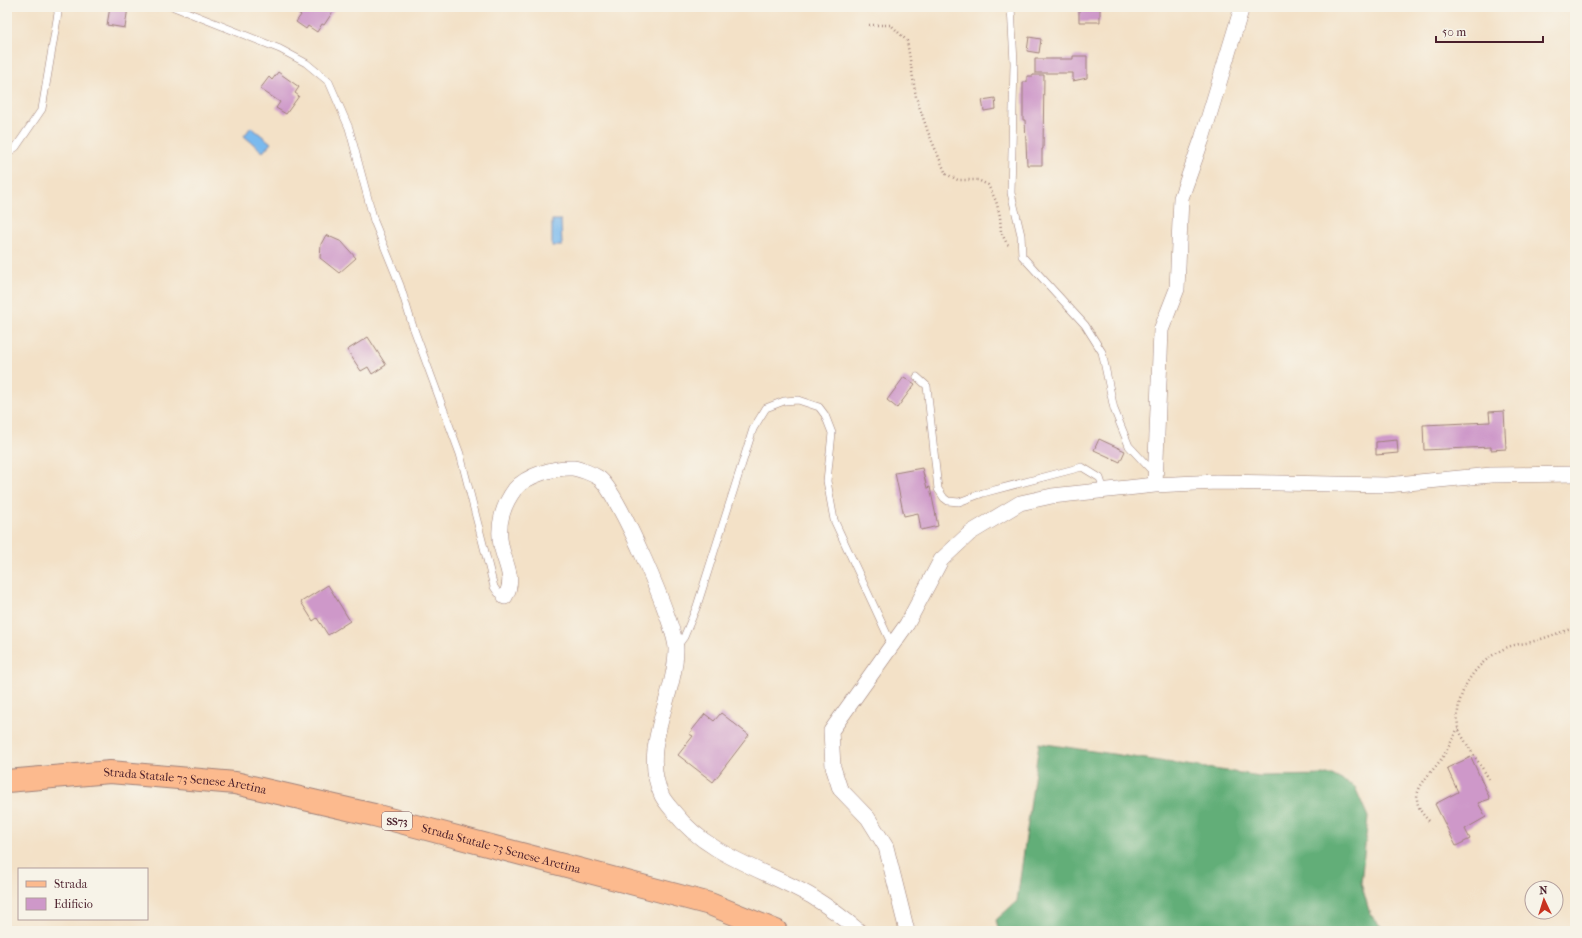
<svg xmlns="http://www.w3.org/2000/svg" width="1582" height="938" font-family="'IM FELL French Canon',serif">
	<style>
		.forest { fill: #62ae78; stroke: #566652 }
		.water { fill: #7abaee; stroke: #626c8c }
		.building { fill: #ce98c9 }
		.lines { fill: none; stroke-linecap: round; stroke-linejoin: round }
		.lane-casing { stroke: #9e8079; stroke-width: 8 }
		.street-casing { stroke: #9e8079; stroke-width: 16 }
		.primary-casing { stroke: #9e8079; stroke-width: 24 }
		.path { stroke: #9e8079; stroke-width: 2.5; stroke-dasharray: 1 3; stroke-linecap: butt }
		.lane { stroke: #fff; stroke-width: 7 }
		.street { stroke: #fff; stroke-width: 15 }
		.primary { stroke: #fcba8e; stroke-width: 22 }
		.labels { text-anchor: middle; stroke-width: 3; stroke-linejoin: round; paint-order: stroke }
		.shield { fill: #f7f3e8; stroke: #7e5f64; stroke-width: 1 }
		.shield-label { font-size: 11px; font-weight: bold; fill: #4a1f2b }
		.street-label { font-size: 12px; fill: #4a1f2b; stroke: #f7f3e8 }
	</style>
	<rect width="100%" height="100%" fill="#f7f3e8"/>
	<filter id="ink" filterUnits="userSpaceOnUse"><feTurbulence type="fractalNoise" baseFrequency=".025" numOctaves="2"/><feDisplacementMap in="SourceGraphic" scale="8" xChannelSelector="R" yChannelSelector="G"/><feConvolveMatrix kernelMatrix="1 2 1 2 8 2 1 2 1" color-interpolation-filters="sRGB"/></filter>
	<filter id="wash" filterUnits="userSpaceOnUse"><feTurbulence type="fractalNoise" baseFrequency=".012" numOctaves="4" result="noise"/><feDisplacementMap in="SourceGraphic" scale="16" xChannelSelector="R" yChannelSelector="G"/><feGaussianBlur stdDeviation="0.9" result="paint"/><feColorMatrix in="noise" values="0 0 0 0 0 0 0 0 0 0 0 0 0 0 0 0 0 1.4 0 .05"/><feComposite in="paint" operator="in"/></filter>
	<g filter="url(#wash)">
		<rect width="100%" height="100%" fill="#f3e1c7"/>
		<path class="forest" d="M1039,743L1260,776L1332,775L1355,787L1368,817L1361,883L1370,914L1385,931H999L996,920L1017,901Z"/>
		<path class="water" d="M251,127L271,143L263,152L244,136Z
			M561,220L562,246H552V220Z"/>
		<g id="blocks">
			<path class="building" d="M110,7H128L125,28L107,25Z
				M290,7H336L324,25L322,24L317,32L308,26L306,29L296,22L301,15Z
				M1079,7H1100V22H1079Z
				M1029,37L1041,39L1039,53L1027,51Z
				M1073,56H1087V78L1073,81V73H1035V59H1073Z
				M278,72L299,87L295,93L299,96L286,114L276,108L280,102L260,89L269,77L272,80Z
				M1033,75H1044L1043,149H1042V165H1027L1025,120H1023V82H1027V76H1033Z
				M995,98L996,109L984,111L982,100Z
				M326,235L342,242L356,258L339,273L320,258L321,244Z
				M368,337L386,365L372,374L368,367L361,371L347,350Z
				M904,377L915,384L897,408L887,400Z
				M1504,411L1506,449L1491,450V447L1424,450L1423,425L1490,422L1489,412Z
				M1099,439L1125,451L1120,462L1094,450Z
				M1397,440L1398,453L1376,455V442Z
				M922,468L927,488L930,487L938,526L921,530L918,513L904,516L895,473Z
				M328,585L350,621L328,635L317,618L313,621L301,602Z
				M721,713L749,735L713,782L678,755L693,736L689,734L705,714L714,721Z
				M1471,757L1490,799L1478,803L1486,817L1465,829L1470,839L1456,846L1435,804L1458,792L1447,768Z"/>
		</g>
	</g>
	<g filter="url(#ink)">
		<use href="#blocks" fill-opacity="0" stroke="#9e8079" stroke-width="1"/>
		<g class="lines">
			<defs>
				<path id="lane" d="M174,7L280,49L306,63L329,82L349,128L374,221L400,285L412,324L460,454L494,587L498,593L505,597
					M1011,7L1014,63L1011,193L1021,235L1022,256L1085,325L1102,352L1114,409L1129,446L1154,473
					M7,153L16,147L42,109L58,13L57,7
					M917,377L927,386L938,489L944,498L948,501L959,502L983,493L1082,467L1100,478L1104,490
					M676,648L684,637L697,606L753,429L766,408L784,401L798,400L819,407L825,415L832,433L827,481L834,520L892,645"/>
				<path id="street" d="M1155,485L1161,330L1177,289L1181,198L1202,139L1242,7
					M505,597C516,578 505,565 501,545C497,525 503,505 515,489C527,475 555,467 573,468C580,469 593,474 599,478C617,490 677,627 676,650C675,700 639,747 662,796C665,802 670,807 674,812C708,856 764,869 811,896C827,906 844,918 859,931
					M907,931L886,847L868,818L840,789L833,767L831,731L907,624L941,560L970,533L1020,503L1052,496L1155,485L1216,482L1387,485L1491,475L1575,474"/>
				<g id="primary">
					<path id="s1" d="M7,781L110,772L235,783L374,815L710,904L776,931"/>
				</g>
			</defs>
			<use href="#lane" class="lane-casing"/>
			<use href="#street" class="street-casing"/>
			<use href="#primary" class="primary-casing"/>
			<path class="path" d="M869,25H891L907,41L916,97L928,132L946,174L958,180H978L988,185L996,201L1000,216L1001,232L1007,244L1011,246
				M1489,779C1484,770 1459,734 1458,727C1454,692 1476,660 1508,647C1515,644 1523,644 1531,642C1546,638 1560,632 1575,628
				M1429,821C1402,794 1427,780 1442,758C1448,749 1453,738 1458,728"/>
			<use href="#lane" class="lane"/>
			<use href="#street" class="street"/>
			<use href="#primary" class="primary"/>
		</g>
	</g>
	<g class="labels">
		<rect class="shield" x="382" y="812" width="30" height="18" rx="3"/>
		<g class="shield-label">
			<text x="397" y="825">SS73</text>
		</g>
		<g class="street-label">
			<text dy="4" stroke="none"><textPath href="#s1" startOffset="179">Strada Statale 73 Senese Aretina</textPath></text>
			<text dy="4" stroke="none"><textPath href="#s1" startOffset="503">Strada Statale 73 Senese Aretina</textPath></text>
		</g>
	</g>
	<rect width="1582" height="938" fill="none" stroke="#f7f3e8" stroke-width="24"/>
	<rect x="18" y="868" width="130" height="52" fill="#f7f3e8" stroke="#b29e9c"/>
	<rect x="26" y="881" width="20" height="6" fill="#fcba8e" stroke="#b29e9c"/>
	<text x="54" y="888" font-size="12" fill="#4a1f2b">Strada</text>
	<rect x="26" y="898" width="20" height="12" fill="#ce98c9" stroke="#b29e9c"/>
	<text x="54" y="908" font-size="12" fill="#4a1f2b">Edificio</text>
	<g transform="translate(1544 900) rotate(356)"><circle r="19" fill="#f7f3e8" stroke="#b29e9c"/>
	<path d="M0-3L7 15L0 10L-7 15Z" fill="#c8321e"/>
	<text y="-6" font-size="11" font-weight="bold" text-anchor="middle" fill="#4a1f2b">N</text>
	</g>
	<path d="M1436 36v6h107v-6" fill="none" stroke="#4a1f2b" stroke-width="2"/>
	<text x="1442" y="36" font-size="12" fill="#4a1f2b" stroke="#f7f3e8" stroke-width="3" paint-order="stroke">50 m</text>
</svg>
